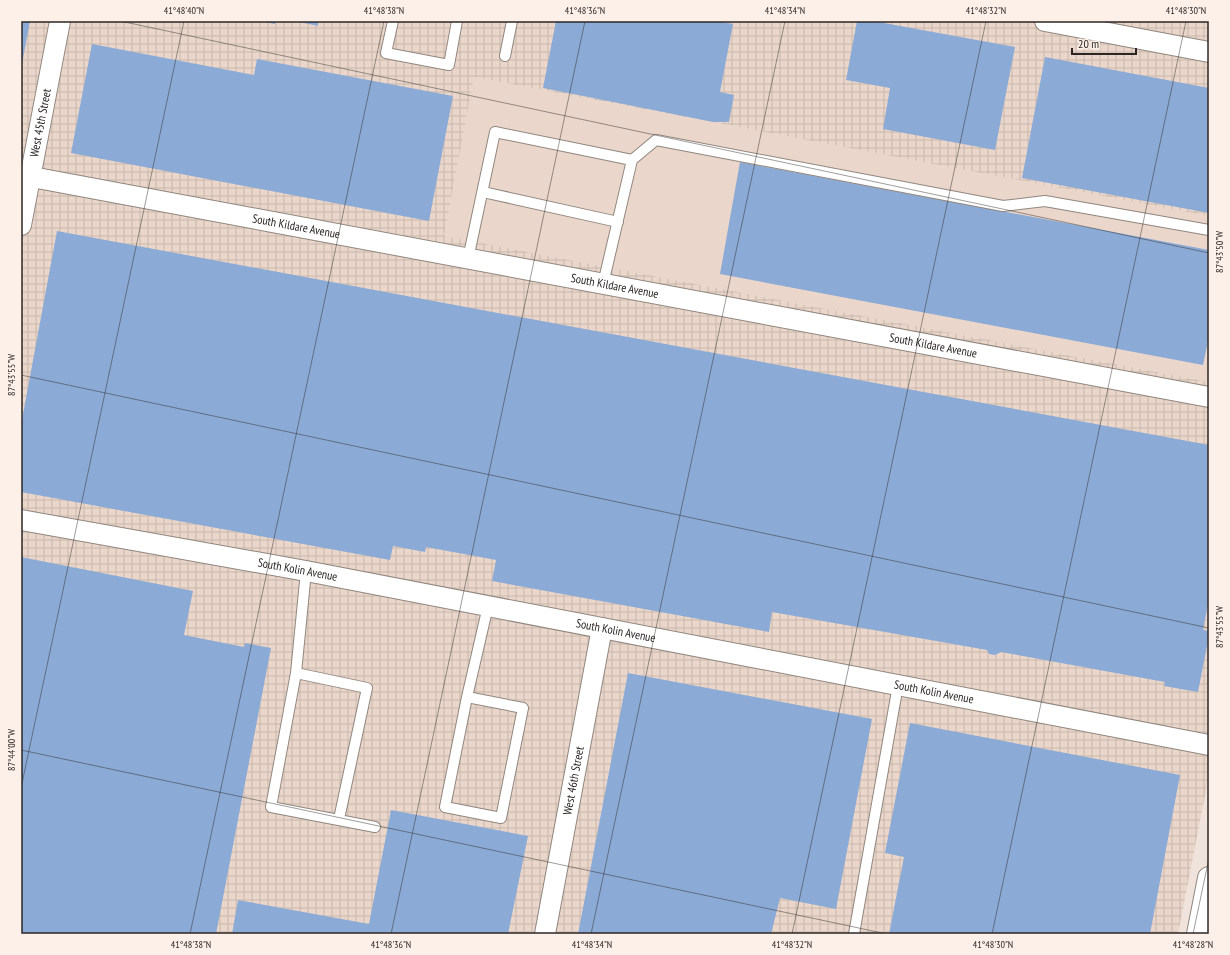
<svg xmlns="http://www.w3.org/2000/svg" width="1230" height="955" font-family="'PT Sans Narrow',sans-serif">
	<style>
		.built { fill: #ead6cb }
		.industrial { fill: url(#industrial-grid) }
		.building { fill: #8baad5 }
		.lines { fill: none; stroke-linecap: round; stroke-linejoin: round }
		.lane-casing { stroke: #91867f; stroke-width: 12 }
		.street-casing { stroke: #91867f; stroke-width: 22 }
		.secondary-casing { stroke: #91867f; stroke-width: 24 }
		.lane { stroke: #fff; stroke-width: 10 }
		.street { stroke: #fff; stroke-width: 20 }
		.secondary { stroke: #fff; stroke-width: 22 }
		.ticks { fill: none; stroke: #2b2624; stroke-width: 1; stroke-opacity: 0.45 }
		.labels { text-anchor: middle; stroke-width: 3; stroke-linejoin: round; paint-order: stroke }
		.street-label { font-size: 12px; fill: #2b2624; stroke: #fdf0e9 }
		.neatline { fill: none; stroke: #2b2624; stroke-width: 1.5 }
		.ticks-label { font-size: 10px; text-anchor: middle; fill: #2b2624 }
	</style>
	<defs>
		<pattern id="industrial-grid" width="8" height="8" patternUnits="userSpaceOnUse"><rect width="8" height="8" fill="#ead6cb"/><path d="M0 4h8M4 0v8" fill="none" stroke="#c9b8ae"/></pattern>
	</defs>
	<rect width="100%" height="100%" fill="#efe3dc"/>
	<path class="built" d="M474,77L1209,216V382L444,236Z"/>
	<path class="industrial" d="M21,21H1209V216L474,77L444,236L1209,382V775L1178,934H21Z"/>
	<path class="building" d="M21,21H30L22,64H21Z
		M260,21H275V24Z
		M295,21H318V26Z
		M556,21H718L733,24L720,92L734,95L729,122H713L543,88Z
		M857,21H873L1015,47L995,150L883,129L890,88L846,80Z
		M92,44L254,75L257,59L453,96L429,221L71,153Z
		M1045,57L1209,88V213L1022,178Z
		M740,162L1209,250V341H1208L1203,365L720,274Z
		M57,231L1209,445V599L1203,630L1209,631V636L1198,692L1164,686L1165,682L1001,652L995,655L989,654L987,650L772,612L769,632L492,581L496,560L426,547L425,552L393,546L390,560L21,492V425Z
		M21,557L193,591L184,635L244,647L245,643L271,648L216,934H21Z
		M628,673L872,719L836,909L780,898L771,934H578Z
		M910,723L1180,775L1150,934H889L904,857L885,853Z
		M391,810L528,836L508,934H232L238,900L369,924Z"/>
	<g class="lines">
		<defs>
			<path id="lane" d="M393,21L386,53L449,65L457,21
				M505,56L512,21
				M632,160L656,140L1003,206L1045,201L1209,230
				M483,192L618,222
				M468,259L495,132L632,160L603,284
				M306,571L296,673L271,807L375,827
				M296,673L367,688L339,819
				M467,697L523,708L501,818L445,807L467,697L488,606
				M854,934L898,685"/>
			<g id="street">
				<path d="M1045,21L1209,52"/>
				<path id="s1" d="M21,175L1209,397"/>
				<path id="s2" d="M21,225L60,21"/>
				<path id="s3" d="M21,520L306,571L1209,745"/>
				<path id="s4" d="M545,934L602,628"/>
			</g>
			<path id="secondary" d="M1198,934L1209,878"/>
		</defs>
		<use href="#lane" class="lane-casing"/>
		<use href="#street" class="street-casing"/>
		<use href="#secondary" class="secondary-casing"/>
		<use href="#lane" class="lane"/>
		<use href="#street" class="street"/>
		<use href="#secondary" class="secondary"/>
	</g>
	<path class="ticks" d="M120,21L1209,253M21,375L1209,628M21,750L887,934M21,788L184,21M190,934L384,21M391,934L585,21M591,934L785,21M792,934L986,21M992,934L1186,21M1193,934L1209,858"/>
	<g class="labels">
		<g class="street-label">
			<text dy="4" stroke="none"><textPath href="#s2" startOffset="104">West 45th Street</textPath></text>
			<text dy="4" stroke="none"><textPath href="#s1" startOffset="280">South Kildare Avenue</textPath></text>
			<text dy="4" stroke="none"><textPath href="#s1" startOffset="604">South Kildare Avenue</textPath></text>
			<text dy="4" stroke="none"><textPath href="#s1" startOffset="928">South Kildare Avenue</textPath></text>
			<text dy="4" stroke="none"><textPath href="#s3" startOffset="281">South Kolin Avenue</textPath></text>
			<text dy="4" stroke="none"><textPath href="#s3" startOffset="605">South Kolin Avenue</textPath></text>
			<text dy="4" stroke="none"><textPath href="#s3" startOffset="929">South Kolin Avenue</textPath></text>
			<text dy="4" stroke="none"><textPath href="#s4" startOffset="156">West 46th Street</textPath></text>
		</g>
	</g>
	<rect width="1230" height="955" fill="none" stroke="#fdf0e9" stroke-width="44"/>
	<path d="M1072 48v6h64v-6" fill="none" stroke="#2b2624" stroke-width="2"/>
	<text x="1078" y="48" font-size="12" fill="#2b2624" stroke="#fdf0e9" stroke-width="3" paint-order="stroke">20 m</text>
	<rect x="22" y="22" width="1186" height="911" class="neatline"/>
	<g class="ticks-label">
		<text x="184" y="14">41°48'40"N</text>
		<text x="384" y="14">41°48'38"N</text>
		<text x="585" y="14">41°48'36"N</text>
		<text x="785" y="14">41°48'34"N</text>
		<text x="986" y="14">41°48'32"N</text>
		<text x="1186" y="14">41°48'30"N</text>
		<text transform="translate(1219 252) rotate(-90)" y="4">87°43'50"W</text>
		<text transform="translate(11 375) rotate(-90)" y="4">87°43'55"W</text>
		<text transform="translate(1219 627) rotate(-90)" y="4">87°43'55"W</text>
		<text transform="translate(11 750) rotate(-90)" y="4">87°44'00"W</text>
		<text x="191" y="948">41°48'38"N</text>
		<text x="391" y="948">41°48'36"N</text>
		<text x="592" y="948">41°48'34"N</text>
		<text x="792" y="948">41°48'32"N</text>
		<text x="993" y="948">41°48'30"N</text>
		<text x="1193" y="948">41°48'28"N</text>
	</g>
</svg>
